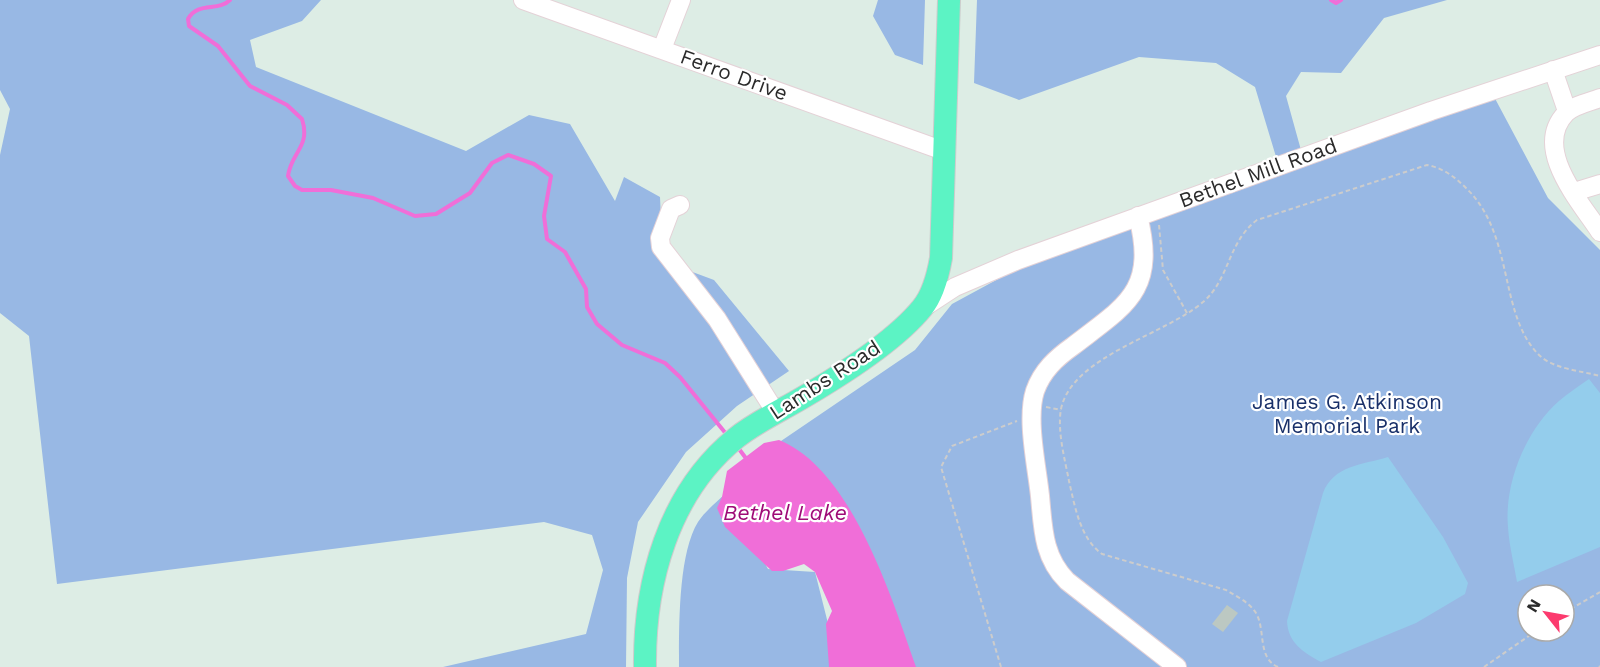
<svg xmlns="http://www.w3.org/2000/svg" width="1600" height="667" font-family="'Work Sans',sans-serif">
	<style>
		.green { fill: #98b8e4; fill-rule: evenodd }
		.pitch { fill: #94cdec }
		.water { fill: #f06ed8 }
		.lines { fill: none; stroke-linecap: round; stroke-linejoin: round }
		.stream { stroke: #f06ed8; stroke-width: 4 }
		.building { fill: #bcc8c2 }
		.minor-casing { stroke: #e4d2d7; stroke-width: 20 }
		.major-casing { stroke: #ccc; stroke-width: 24 }
		.path { stroke: #ccc; stroke-width: 2; stroke-dasharray: 4.5 3; stroke-linecap: butt }
		.minor { stroke: #fff; stroke-width: 18 }
		.major { stroke: #5cf3c4; stroke-width: 22 }
		.labels { text-anchor: middle; stroke-width: 4.5; stroke-linejoin: round; paint-order: stroke }
		.street-label { font-size: 21px; fill: #2b2b2b; stroke: #fff }
		.park-label { font-size: 21px; fill: #193069; stroke: #fff }
		.water-label { font-size: 22px; font-style: italic; fill: #9e0b77; stroke: #fff }
	</style>
	<rect width="100%" height="100%" fill="#ddede5"/>
	<path class="green" d="M0,0H321L302,21L250,40L256,67L466,151L529,115L570,124L615,201L624,177L660,197L663,261L714,280L789,371L737,406L686,452L638,522L627,578L626,667H443L586,634L603,570L592,535L544,522L57,584L29,336L0,313V155L10,109L0,90Z
		M878,0H925L923,65L895,55L873,16Z
		M977,0H1447L1384,18L1341,73L1301,72L1286,96L1304,161L1491,91L1548,198L1600,250V667H853L781,441L915,350L952,304L1022,266L1280,170L1255,87L1216,63L1139,57L1019,100L974,83ZM1528,595H1564V631H1528Z
		M727,492L768,569L815,572L839,667H679C679,628 678,554 698,522C705,511 718,501 727,492Z"/>
	<path class="pitch" d="M1589,379L1600,393V547L1517,582C1514,564 1509,545 1508,527C1504,483 1526,430 1559,401C1568,393 1579,386 1589,379Z
		M1388,457L1443,537L1468,583L1465,594L1416,623L1321,662C1303,652 1288,643 1287,621L1323,493C1334,465 1362,465 1388,457Z"/>
	<path class="water" d="M779,440C852,469 892,599 916,667H829L826,624L832,611L815,572L804,564L783,571H772L725,527L717,508L722,497L727,471L764,443Z"/>
	<g class="lines">
		<path class="stream" d="M230,0C218,12 198,1 188,19L189,26L218,46L250,86L287,105L302,119C311,147 291,152 288,176L295,186L302,190H331L373,198L415,216L436,214L470,193L492,163L508,155L534,164L551,176L544,216L547,239L565,252L586,289L587,307L597,324L622,345L665,363L680,377L727,435
			M1331,0L1336,3L1341,0
			M739,449L748,461"/>
	</g>
	<path class="building" d="M1227,605L1238,613L1223,632L1212,624Z"/>
	<g class="lines">
		<defs>
			<path id="minor" d="M523,0L944,151
				M662,49L681,0
				M1553,70L1567,111
				M1600,98C1590,102 1574,105 1566,113C1532,148 1579,200 1600,232
				M1574,192L1600,184
				M680,205L671,209L660,238L661,247L717,319L776,413
				M1138,216C1157,291 1126,305 1073,346C1056,358 1042,371 1035,391C1026,419 1037,467 1040,496C1043,528 1043,557 1067,581L1177,667
				M923,308L955,287L1018,260L1431,111L1600,55"/>
			<path id="major" d="M645,667C644,583 668,493 736,438C756,422 780,411 802,398C838,377 895,341 922,308C933,295 938,275 941,258L949,0"/>
		</defs>
		<use href="#minor" class="minor-casing"/>
		<use href="#major" class="major-casing"/>
		<path class="path" d="M1159,225L1163,270L1187,313
			M1046,407L1061,410
			M1564,613L1600,592
			M1001,667L941,467L952,446L1017,421
			M1278,667C1257,658 1266,630 1256,613C1249,602 1236,596 1226,590L1102,554C1080,538 1075,507 1069,481C1065,460 1057,431 1061,409C1072,356 1165,335 1203,302C1230,279 1227,243 1257,220L1427,165C1443,168 1455,177 1466,188C1515,235 1498,314 1539,355C1553,369 1582,371 1600,376
			M1484,667L1536,631
			M1599,667L1600,666"/>
		<use href="#minor" class="minor"/>
		<use href="#major" class="major"/>
	</g>
	<g class="labels">
		<g class="street-label">
			<text transform="translate(734 75) rotate(20)" y="7">Ferro Drive</text>
			<text transform="translate(1258 173) rotate(-20)" y="7">Bethel Mill Road</text>
			<text transform="translate(825 380) rotate(-33)" y="7">Lambs Road</text>
		</g>
		<g class="park-label">
			<text x="1347" y="409">James G. Atkinson<tspan x="1347" dy="24">Memorial Park</tspan></text>
		</g>
		<g class="water-label">
			<text x="785" y="520">Bethel Lake</text>
		</g>
	</g>
	<g transform="translate(1546 613) rotate(301)"><circle r="28" fill="#ffffff" stroke="#aaaaaa" stroke-width="1.5"/>
	<path d="M0-4.5L10 22L0 15L-10 22Z" fill="#fc3a6e"/>
	<text y="-9" font-size="16" font-weight="bold" text-anchor="middle" fill="#2b2b2b">N</text>
	</g>
</svg>
